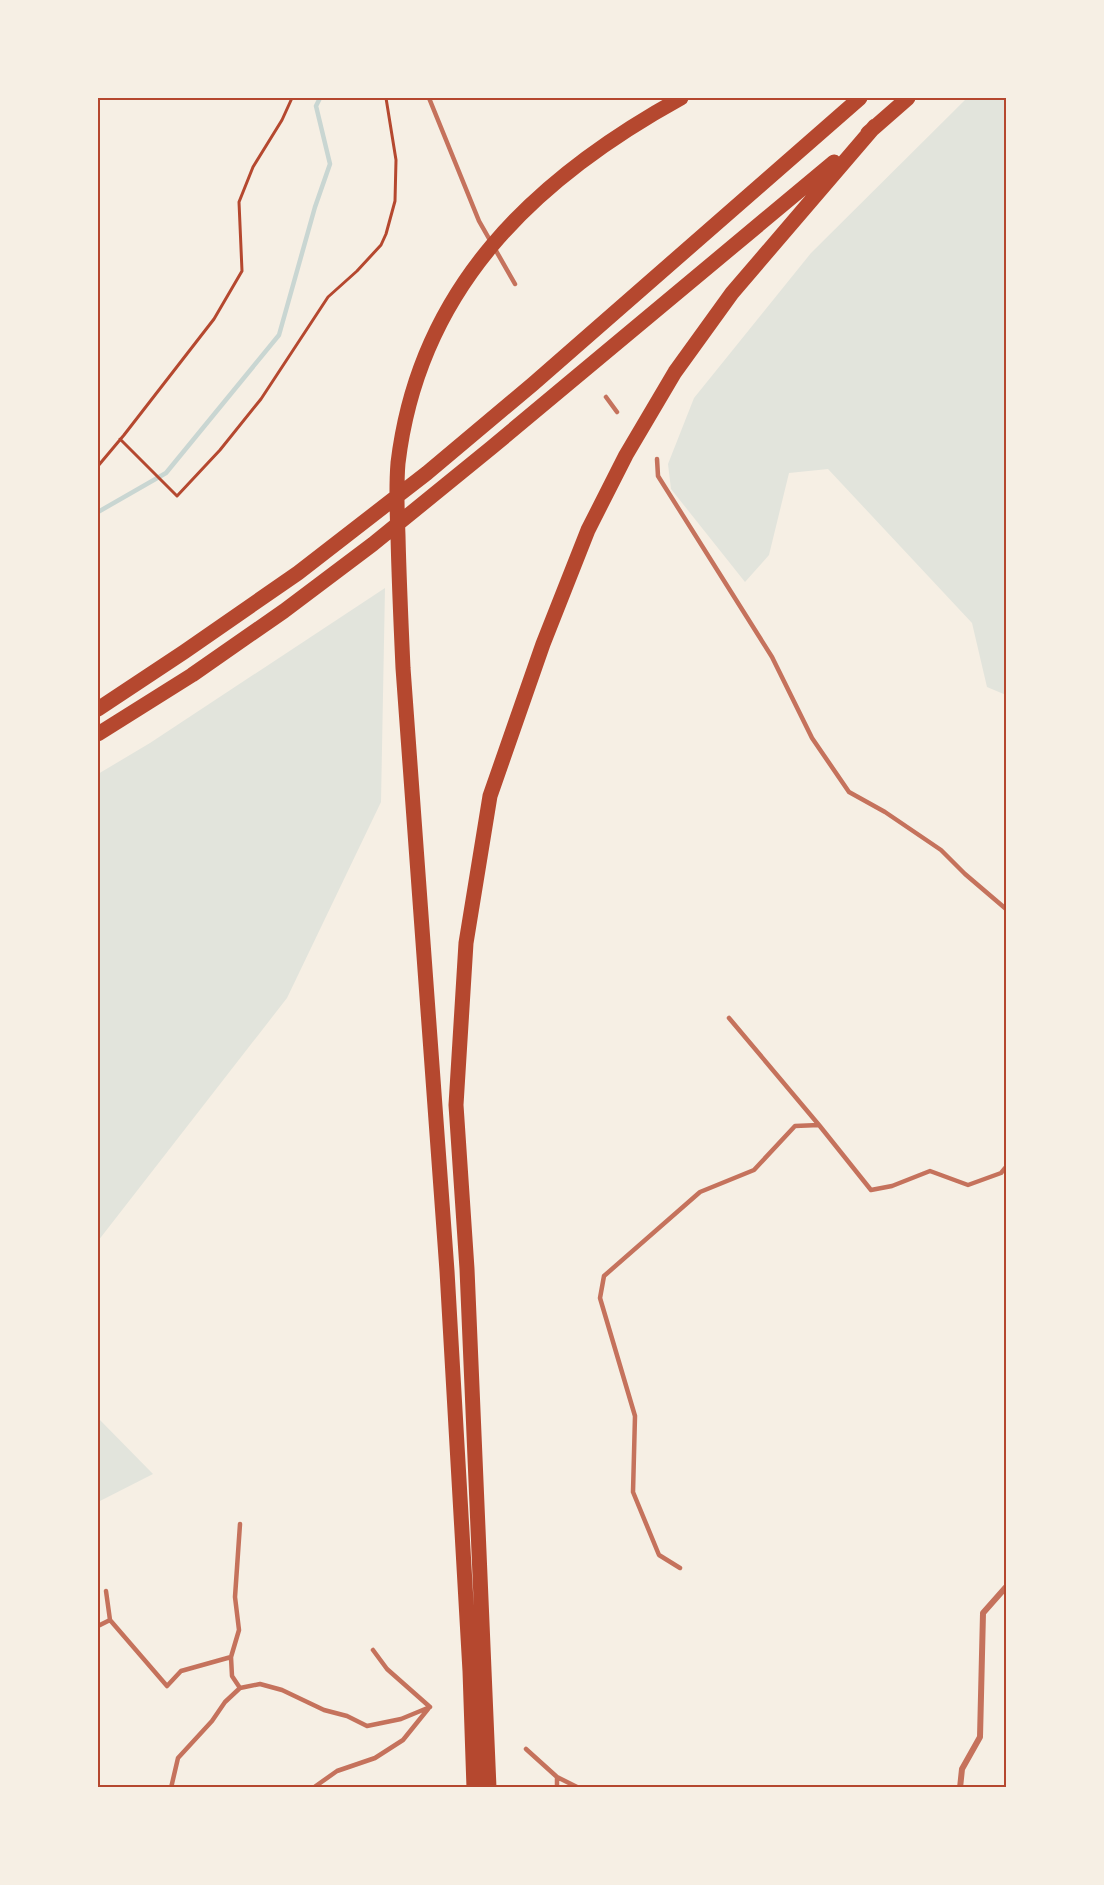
<svg xmlns="http://www.w3.org/2000/svg" width="1104" height="1885" font-family="'Open Sans',sans-serif">
	<style>
		.green { fill: #e2e4dc }
		.lines { fill: none; stroke-linecap: round; stroke-linejoin: round }
		.stream { stroke: #c9d6d2; stroke-width: 4.5 }
		.path { stroke: #b5482f; stroke-width: 3 }
		.service { stroke: #c5725c; stroke-width: 4.5 }
		.minor { stroke: #c5725c; stroke-width: 6 }
		.motorway { stroke: #b5482f; stroke-width: 15 }
		.neatline { fill: none; stroke: #b5482f; stroke-width: 2 }
	</style>
	<rect width="100%" height="100%" fill="#f6efe4"/>
	<path class="green" d="M967,98H1006V695L987,687L972,623L828,469L789,473L769,555L745,582L671,489L668,464L694,398L811,253Z
		M385,588L381,802L287,998L98,1241V774L150,743Z
		M98,1418L153,1474L98,1502Z"/>
	<g class="lines">
		<path class="stream" d="M98,512L166,473L279,335L315,207L330,164L316,106L320,98"/>
		<path class="path" d="M120,439L177,496L220,450L261,399L328,297L357,271L381,245L386,234L395,201L396,160L386,98
			M98,466L124,435L214,319L242,271L239,202L253,167L282,120L292,98"/>
		<path class="service" d="M429,98L479,221L515,284
			M606,397L617,412
			M657,459L658,476L772,657L812,738L849,792L885,812L941,850L965,874L1006,909
			M729,1018L819,1125
			M680,1568L659,1555L633,1492L635,1416L600,1298L604,1276L700,1192L754,1170L795,1126L819,1125L871,1190L892,1186L930,1171L968,1185L1001,1173L1006,1167
			M106,1591L110,1620L167,1686L181,1671L231,1657L232,1676L240,1688
			M98,1626L110,1620
			M373,1650L387,1669L430,1707
			M231,1657L239,1630L235,1597L240,1524
			M526,1749L557,1777L579,1788
			M557,1777V1788
			M171,1788L178,1758L212,1721L225,1702L240,1688L260,1684L282,1690L324,1710L347,1716L367,1726L401,1719L430,1707
			M313,1788L337,1771L375,1758L403,1740L428,1709"/>
		<path class="minor" d="M960,1788L962,1769L980,1737L983,1613L1006,1587"/>
		<path class="motorway" d="M868,133L908,98
			M98,709L184,652L298,573L427,473L533,384L860,98
			M98,734L192,675L284,611L373,544L491,448L834,162
			M474,1788L470,1671L447,1271L403,668C401,624 399,580 398,536C397,512 396,487 398,463C419,288 534,179 681,98
			M489,1788L467,1269L456,1105L466,943L490,796L543,644L588,530L626,455L675,372L732,293L875,126"/>
	</g>
	<rect width="1104" height="1885" fill="none" stroke="#f6efe4" stroke-width="198"/>
	<rect x="99" y="99" width="906" height="1687" class="neatline"/>
</svg>
